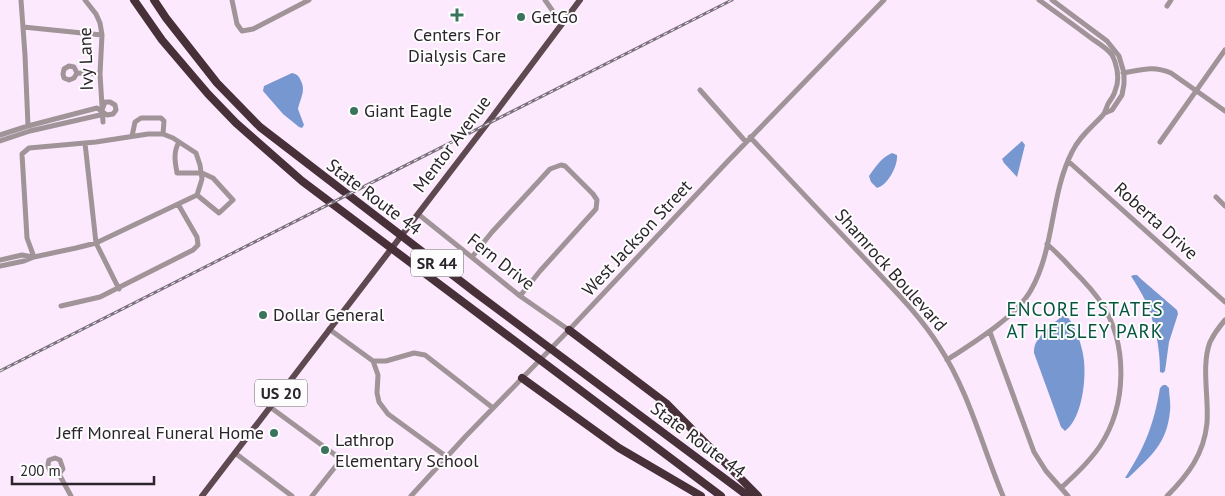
<svg xmlns="http://www.w3.org/2000/svg" width="1225" height="496" font-family="'PT Sans',sans-serif">
	<style>
		.water { fill: #7797d1 }
		.lines { fill: none; stroke-linecap: round; stroke-linejoin: round }
		.minor { stroke: #a09498; stroke-width: 5 }
		.major { stroke: #5e4950; stroke-width: 6 }
		.highway { stroke: #473038; stroke-width: 8 }
		.rail-casing { stroke: #7c707d; stroke-width: 3 }
		.rail { stroke: #fdfdfd; stroke-width: 1; stroke-dasharray: 4; stroke-linecap: butt }
		.poi-dot { fill: #3a745d; stroke: #fdfdfd; stroke-width: 2 }
		.labels { text-anchor: middle; stroke-width: 4; stroke-linejoin: round; paint-order: stroke }
		.shield { fill: #fdfdfd; stroke: #6b656b; stroke-width: 1 }
		.shield-label { font-size: 16px; font-weight: bold; fill: #2c242c }
		.poi-label { font-size: 18px; fill: #2c242c; stroke: #fdfdfd; text-anchor: start }
		.street-label { font-size: 18px; fill: #2c242c; stroke: #fdfdfd }
		.neighbourhood-label { font-size: 19px; letter-spacing: 1px; fill: #05543d; stroke: #fdfdfd }
	</style>
	<rect width="100%" height="100%" fill="#fde9fe"/>
	<path class="water" d="M292,73C297,74 299,76 301,81C306,91 300,99 298,109L304,125L302,128L299,127L283,114L263,91L264,86Z
		M1022,141L1025,145L1017,177L1004,163L1002,159Z
		M892,153L897,155C898,164 891,178 884,184C882,186 879,187 877,188L871,182L869,176C876,166 881,158 892,153Z
		M1134,275H1137L1141,279L1177,310L1178,314L1169,342L1165,371L1163,373L1160,372C1160,347 1155,323 1145,300C1141,292 1136,284 1131,276Z
		M1065,314C1075,324 1083,347 1084,361C1086,381 1082,418 1065,431L1061,427L1034,353C1034,350 1034,348 1035,345C1038,336 1058,319 1065,314Z
		M1163,385H1166L1169,388C1169,395 1171,403 1170,411C1167,444 1150,457 1128,478H1125C1145,447 1154,424 1160,388Z"/>
	<g class="lines">
		<path class="minor" d="M21,0L25,55L28,126
			M85,0L96,14L100,23L102,35L100,74L103,122
			M232,0L237,24L242,31L253,29L309,0
			M545,0L557,17L563,23
			M1052,0L1107,41L1119,56L1124,73V84L1122,95L1112,110L1105,113
			M1167,6L1171,0
			M23,27L102,35
			M77,73L74,78L69,80L64,78L63,74L64,69L69,66L74,67L77,73L100,74
			M1123,73C1141,70 1153,65 1171,73L1225,111
			M700,90L746,142
			M0,135L28,126L97,108L107,115L113,114L116,110L115,105L110,102H105L100,115L30,131L0,141
			M132,136L135,122L141,118H161L164,121L163,134
			M750,137C788,178 827,219 865,259C891,287 919,314 939,346C969,392 982,446 1003,496
			M179,142C173,152 175,162 177,173H202L213,178L233,200L219,213L197,195
			M1160,142L1225,50
			M85,143L96,243L119,289
			M1068,161L1225,302
			M1216,197L1225,206
			M418,214L520,296L569,330
			M1047,244C1056,252 1064,260 1072,269C1083,280 1093,290 1102,304C1128,345 1127,405 1100,446C1089,462 1075,475 1061,488
			M472,257L492,232L550,169L561,165L565,166L593,194L597,200L596,209L540,271L520,296
			M0,260L22,255L33,257
			M0,266L24,261L34,257L76,248L96,243L197,195L202,179L200,165L196,153L173,138L163,134H148L96,142L29,148L22,154L27,238L34,257
			M61,306L100,297L193,250L198,245L197,237L178,204
			M329,329L373,361L378,375L377,393L379,402L388,414L447,457
			M990,332L1034,452L1046,471L1068,496
			M947,360C973,343 1016,317 1031,290C1055,248 1050,195 1072,152C1079,137 1092,127 1103,115C1106,111 1106,108 1108,104C1110,100 1114,96 1115,91C1119,82 1118,71 1115,62C1114,59 1113,57 1112,55C1107,48 1098,43 1091,38C1074,25 1057,13 1039,0
			M373,361H386L414,353L425,355L493,408
			M270,407L338,457L339,462L312,496
			M235,453L292,496
			M55,458L60,460L63,469L59,474H53C48,469 47,466 49,460Z
			M59,474L71,496
			M411,496L465,437L569,330L728,161L884,0
			M1167,496C1188,475 1204,454 1207,423C1209,397 1201,366 1210,342C1214,334 1219,327 1225,320"/>
		<path class="major" d="M202,496L493,116L580,0"/>
		<path class="highway" d="M134,0L162,40L208,94L236,123L302,181L721,496
			M154,0L166,18L217,83L260,127L476,293L748,496
			M569,330L667,404L758,496
			M522,378L619,448L701,496"/>
		<defs>
			<path id="rail" d="M0,371L732,0"/>
		</defs>
		<use href="#rail" class="rail-casing"/>
		<use href="#rail" class="rail"/>
	</g>
	<g class="poi-dot">
		<path d="M454.5 7.5h5v5h5v5h-5v5h-5v-5h-5v-5h5z"/>
		<circle cx="521" cy="17" r="5"/>
		<circle cx="354" cy="111" r="5"/>
		<circle cx="263" cy="315" r="5"/>
		<circle cx="274" cy="433" r="5"/>
		<circle cx="325" cy="450" r="5"/>
	</g>
	<g class="labels">
		<g class="shield">
			<rect x="411" y="249.5" width="52" height="27" rx="4"/>
			<rect x="255" y="379.5" width="52" height="27" rx="4"/>
		</g>
		<g class="shield-label">
			<text x="437" y="269">SR 44</text>
			<text x="281" y="399">US 20</text>
		</g>
		<g class="poi-label">
			<text x="531" y="23">GetGo</text>
			<text x="457" y="41" text-anchor="middle">Centers For<tspan x="457" dy="21">Dialysis Care</tspan></text>
			<text x="364" y="117">Giant Eagle</text>
			<text x="273" y="321">Dollar General</text>
			<text x="264" y="439" text-anchor="end">Jeff Monreal Funeral Home</text>
			<text x="335" y="446">Lathrop<tspan x="335" dy="21">Elementary School</tspan></text>
		</g>
		<g class="street-label">
			<text transform="translate(86 59) rotate(-92)" y="6">Ivy Lane</text>
			<text transform="translate(452 144) rotate(-53)" y="6">Mentor Avenue</text>
			<text transform="translate(374 197) rotate(37)" y="6">State Route 44</text>
			<text transform="translate(1156 221) rotate(42)" y="6">Roberta Drive</text>
			<text transform="translate(637 238) rotate(-47)" y="6">West Jackson Street</text>
			<text transform="translate(501 262) rotate(38)" y="6">Fern Drive</text>
			<text transform="translate(891 270) rotate(48)" y="6">Shamrock Boulevard</text>
			<text transform="translate(698 440) rotate(37)" y="6">State Route 44</text>
		</g>
		<g class="neighbourhood-label">
			<text x="1085" y="316">ENCORE ESTATES<tspan x="1085" dy="22">AT HEISLEY PARK</tspan></text>
		</g>
	</g>
	<path d="M12 476v8h142v-8" fill="none" stroke="#2c242c" stroke-width="2.5"/>
	<text x="20" y="476" font-size="15" fill="#2c242c" stroke="#fdfdfd" stroke-width="4" paint-order="stroke">200 m</text>
</svg>
